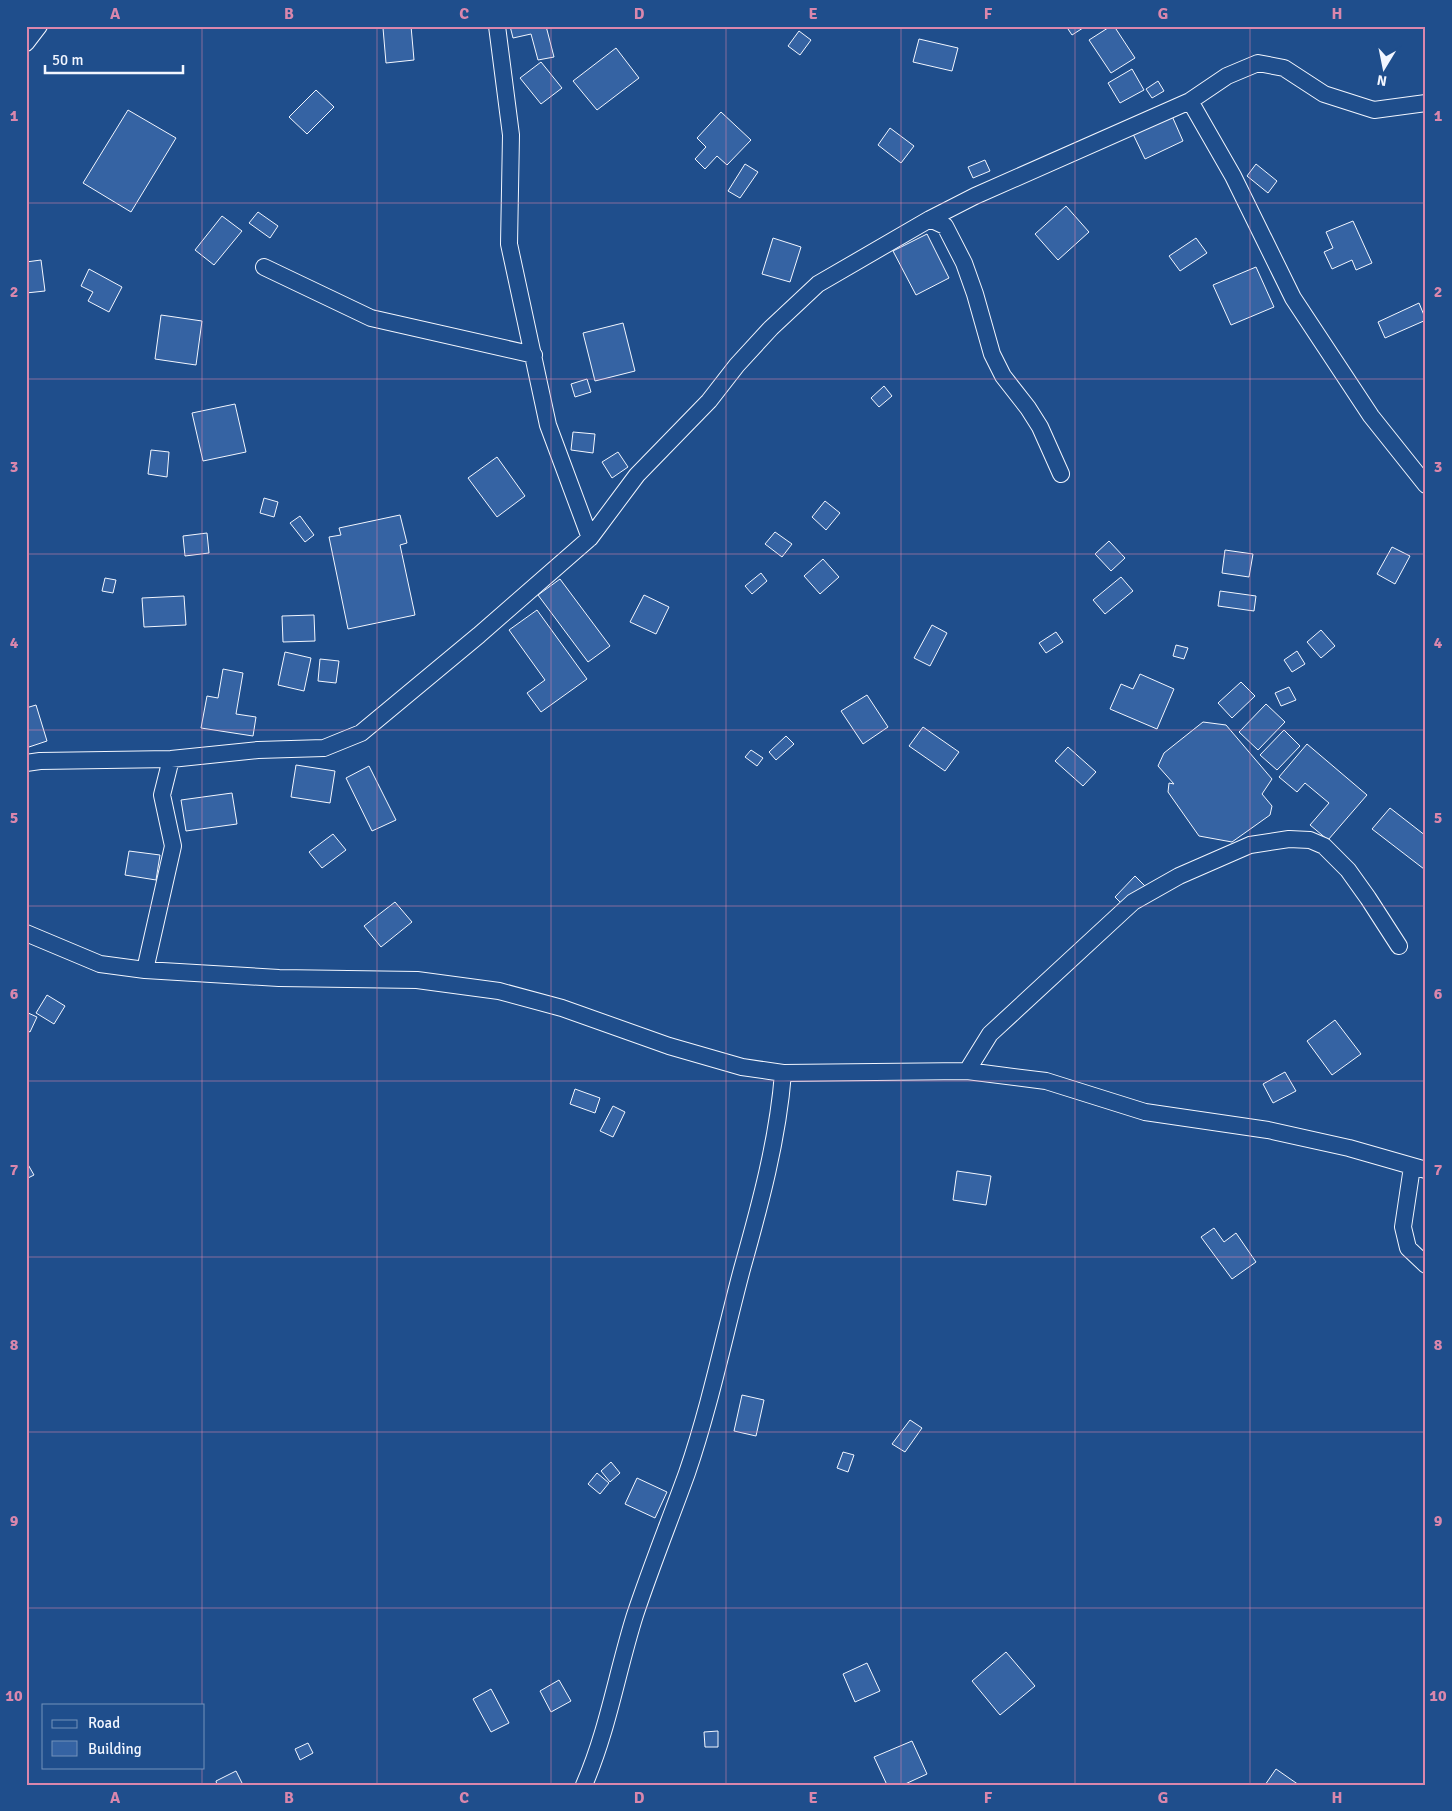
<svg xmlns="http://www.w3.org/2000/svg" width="1452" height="1811" font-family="Signika,sans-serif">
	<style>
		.building { fill: #3563a3; stroke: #f2f6ff }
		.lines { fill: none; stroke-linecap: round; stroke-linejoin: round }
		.minor-casing { stroke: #f2f6ff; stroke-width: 18 }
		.minor { stroke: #1f4e8c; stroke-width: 16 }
		.grid { fill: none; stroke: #da87ad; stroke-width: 1; stroke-opacity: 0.55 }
		.neatline { fill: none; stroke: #da87ad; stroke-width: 2 }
		.grid-label { font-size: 16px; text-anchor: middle; font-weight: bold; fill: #da87ad }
	</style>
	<rect width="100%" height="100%" fill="#1f4e8c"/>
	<path class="building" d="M396,26H411L414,60L386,63L383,28Z
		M510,26H546L554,57L538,60L531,34L513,38Z
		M1066,26H1086L1072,35Z
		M1111,26H1114L1135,58L1111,73L1089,40Z
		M799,31L811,40L800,55L788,46Z
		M919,39L958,48L952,71L913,62Z
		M616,48L639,78L597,110L573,81Z
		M541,62L562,88L541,104L520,78Z
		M1132,69L1144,90L1120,103L1108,83Z
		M1158,81L1164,91L1152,98L1146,89Z
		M316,90L334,107L307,134L289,117Z
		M128,110L176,138L131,212L83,183Z
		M721,112L751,140L727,165L717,156L705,169L695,159L706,147L697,138Z
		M1172,116L1183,141L1145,159L1133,134Z
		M890,128L914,146L901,163L878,145Z
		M985,160L990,171L973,178L968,167Z
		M745,164L758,172L740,198L728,191Z
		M1256,164L1277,181L1268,193L1247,176Z
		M1066,206L1089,232L1058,260L1035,234Z
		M258,212L278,226L270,238L249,223Z
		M222,216L242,231L214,265L195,250Z
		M1353,221L1372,263L1356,270L1352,260L1332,269L1324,252L1333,248L1326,232Z
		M927,234L949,278L916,295L893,251Z
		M773,238L801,247L790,282L762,274Z
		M1196,238L1207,253L1180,271L1169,256Z
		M41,260L45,291L26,293V262Z
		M1256,267L1274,307L1231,325L1213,285Z
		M89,269L122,287L109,312L88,301L93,292L81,286Z
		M1419,303L1426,320L1385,338L1378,322Z
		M161,315L202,321L196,365L155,359Z
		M623,323L635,371L595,381L583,333Z
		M587,379L591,392L575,397L571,384Z
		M884,386L892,396L879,407L871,398Z
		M235,404L246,452L203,461L192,413Z
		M573,432L595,434L593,453L571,450Z
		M151,450L169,452L167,477L148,474Z
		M618,452L628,467L612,478L602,462Z
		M497,457L525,496L497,517L468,478Z
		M264,498L278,502L274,517L260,513Z
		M825,501L840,513L826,530L812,517Z
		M400,515L407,543L400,545L415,615L348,629L329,537L341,535L339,528Z
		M300,516L314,535L305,542L290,523Z
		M775,532L792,544L782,557L765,544Z
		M207,533L209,553L185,556L183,536Z
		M1109,541L1125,558L1111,571L1095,554Z
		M1392,547L1410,556L1395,584L1377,574Z
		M1225,550L1253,554L1249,577L1222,573Z
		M823,559L839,577L820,594L804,576Z
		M761,573L767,581L752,594L745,586Z
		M1121,577L1133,591L1105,614L1093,600Z
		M105,578L116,580L113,593L102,591Z
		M560,579L610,646L588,662L538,595Z
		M1220,591L1256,596L1254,611L1218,606Z
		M644,595L669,607L656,634L630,622Z
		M184,596L186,625L144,627L142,598Z
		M537,610L587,679L541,712L527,693L545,680L509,630Z
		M314,615L315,641L283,642L282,616Z
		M932,625L947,633L930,666L914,658Z
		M1321,630L1335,646L1321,658L1307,642Z
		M1056,632L1063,642L1046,653L1039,643Z
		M1176,645L1188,648L1184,659L1173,656Z
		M1297,651L1305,664L1292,672L1284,660Z
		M285,652L311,658L304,691L278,685Z
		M320,659L339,661L336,683L318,681Z
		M223,669L243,673L236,714L256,717L253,736L201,728L207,696L218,698Z
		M1140,674L1174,689L1157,729L1110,709L1121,684L1133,689Z
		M1241,682L1255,696L1232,718L1218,703Z
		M1289,687L1296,700L1281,706L1275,693Z
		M867,695L888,727L863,744L841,711Z
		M1266,704L1285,722L1258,750L1239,732Z
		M36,705L47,741L26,748V708Z
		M1203,722L1226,725L1272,779L1262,794L1272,806L1270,815L1232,842L1199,836L1168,792L1169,783L1174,784L1158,766L1164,753Z
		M923,727L959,752L945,771L909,746Z
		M1284,730L1300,746L1277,770L1260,755Z
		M786,736L794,744L776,760L769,752Z
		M1307,744L1367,795L1328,840L1310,825L1329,803L1305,783L1297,792L1279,777Z
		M1068,747L1096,772L1083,786L1055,761Z
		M751,750L763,758L757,766L745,757Z
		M296,765L335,771L330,803L291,797Z
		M369,766L396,820L372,831L346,778Z
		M232,793L237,824L186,831L181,800Z
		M1390,808L1426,836V867L1424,869L1372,829Z
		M333,834L346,850L322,868L309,852Z
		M129,851L160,855L156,880L125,875Z
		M1135,876L1146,887L1126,908L1115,897Z
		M395,902L412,922L381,947L364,926Z
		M47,995L65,1006L54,1024L36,1013Z
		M26,1012L37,1017L30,1032L26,1030Z
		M1335,1020L1361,1054L1332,1075L1307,1041Z
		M1285,1072L1296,1091L1273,1103L1263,1084Z
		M575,1089L600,1098L595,1113L570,1104Z
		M613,1106L625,1112L613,1137L600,1131Z
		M26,1161L34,1175L26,1179Z
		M957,1171L991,1176L986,1205L953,1200Z
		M1214,1228L1224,1242L1236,1233L1256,1262L1232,1279L1201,1237Z
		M742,1395L764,1400L756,1436L734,1431Z
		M910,1420L922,1428L905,1452L892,1444Z
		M843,1452L854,1455L848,1472L837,1468Z
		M611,1462L620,1473L610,1482L601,1471Z
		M597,1473L609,1483L600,1494L588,1484Z
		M637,1478L667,1492L655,1518L625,1504Z
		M1006,1652L1035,1686L1000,1715L972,1681Z
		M867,1663L880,1691L855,1702L843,1674Z
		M559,1680L571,1701L551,1712L540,1691Z
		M491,1689L509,1723L491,1732L473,1699Z
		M718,1731V1747H705L704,1732Z
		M912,1741L927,1774L903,1785H887L874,1757Z
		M308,1743L313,1753L300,1760L295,1749Z
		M1276,1769L1299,1785H1265Z
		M236,1771L243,1785H217L216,1781Z"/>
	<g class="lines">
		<defs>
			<path id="minor" d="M497,26L511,135L509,244L548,425L590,538
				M26,43L39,26
				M1190,101L1233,176L1293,298L1371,416L1426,485
				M930,219L945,226L964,263L975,294L992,354L1003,376L1028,408L1040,427L1061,474
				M264,267L371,318L534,355
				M26,763L40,761L171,759L258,750L324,748L361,733L479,635L590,538L637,475L709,401L737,365L771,328L818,284L930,219L975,196L1190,101L1227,76L1258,63L1284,68L1324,94L1374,110L1426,103
				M26,933L100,964L145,970L279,978L417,980L499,991L562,1008L669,1046L742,1067L783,1073L967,1071L1046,1081L1145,1112L1268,1130L1349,1148L1426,1170
				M145,970L173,846L162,795L171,759
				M967,1071L990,1034L1133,902L1179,876L1250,845L1289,839L1310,840L1324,846L1348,870L1368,898L1399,946
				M1412,1167L1403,1227L1408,1248L1426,1265
				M584,1785C608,1730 617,1672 635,1615C651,1567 670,1520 687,1473C710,1406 724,1337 742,1269C760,1205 778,1139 783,1073"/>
		</defs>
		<use href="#minor" class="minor-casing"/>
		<use href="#minor" class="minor"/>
	</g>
	<path class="grid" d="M202,26V1705M377,26V1785M551,26V1785M726,26V1785M901,26V1785M1075,26V1785M1250,26V1785M26,203H1426M26,379H1426M26,554H1426M26,730H1426M26,906H1426M26,1081H1426M26,1257H1426M26,1432H1426M26,1608H1426M202,1767V1785"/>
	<rect width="1452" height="1811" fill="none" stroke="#1f4e8c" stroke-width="55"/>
	<rect x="42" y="1704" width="162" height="65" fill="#1f4e8c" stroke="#7391ba"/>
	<rect x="52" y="1720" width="25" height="8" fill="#1f4e8c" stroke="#7391ba"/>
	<text x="88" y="1728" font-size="15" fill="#f2f6ff">Road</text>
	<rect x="52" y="1741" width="25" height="15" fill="#3563a3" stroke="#7391ba"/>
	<text x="88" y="1754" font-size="15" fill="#f2f6ff">Building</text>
	<g transform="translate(1384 68) rotate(190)" stroke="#1f4e8c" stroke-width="4" paint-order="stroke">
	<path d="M0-4L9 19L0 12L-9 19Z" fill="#f2f6ff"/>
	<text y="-8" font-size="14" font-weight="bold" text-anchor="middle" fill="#f2f6ff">N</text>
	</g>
	<path d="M45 65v8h138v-8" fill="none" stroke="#f2f6ff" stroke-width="2.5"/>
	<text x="52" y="65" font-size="15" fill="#f2f6ff" stroke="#1f4e8c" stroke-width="4" paint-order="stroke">50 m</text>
	<rect x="28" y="28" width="1396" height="1756" class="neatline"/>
	<g class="grid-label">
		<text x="115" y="19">A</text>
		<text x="289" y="19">B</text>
		<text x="464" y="19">C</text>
		<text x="639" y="19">D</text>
		<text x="813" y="19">E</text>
		<text x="988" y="19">F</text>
		<text x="1163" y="19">G</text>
		<text x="1337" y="19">H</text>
		<text x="14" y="121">1</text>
		<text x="1438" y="121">1</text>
		<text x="14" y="297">2</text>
		<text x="1438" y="297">2</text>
		<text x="14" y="472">3</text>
		<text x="1438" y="472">3</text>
		<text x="14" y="648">4</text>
		<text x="1438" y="648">4</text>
		<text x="14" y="823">5</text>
		<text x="1438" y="823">5</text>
		<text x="14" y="999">6</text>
		<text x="1438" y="999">6</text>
		<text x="14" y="1175">7</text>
		<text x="1438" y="1175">7</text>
		<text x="14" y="1350">8</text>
		<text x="1438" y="1350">8</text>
		<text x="14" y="1526">9</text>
		<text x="1438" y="1526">9</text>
		<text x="14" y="1701">10</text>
		<text x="1438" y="1701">10</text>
		<text x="115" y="1803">A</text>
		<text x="289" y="1803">B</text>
		<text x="464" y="1803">C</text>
		<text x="639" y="1803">D</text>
		<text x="813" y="1803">E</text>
		<text x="988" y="1803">F</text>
		<text x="1163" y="1803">G</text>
		<text x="1337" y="1803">H</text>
	</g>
</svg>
